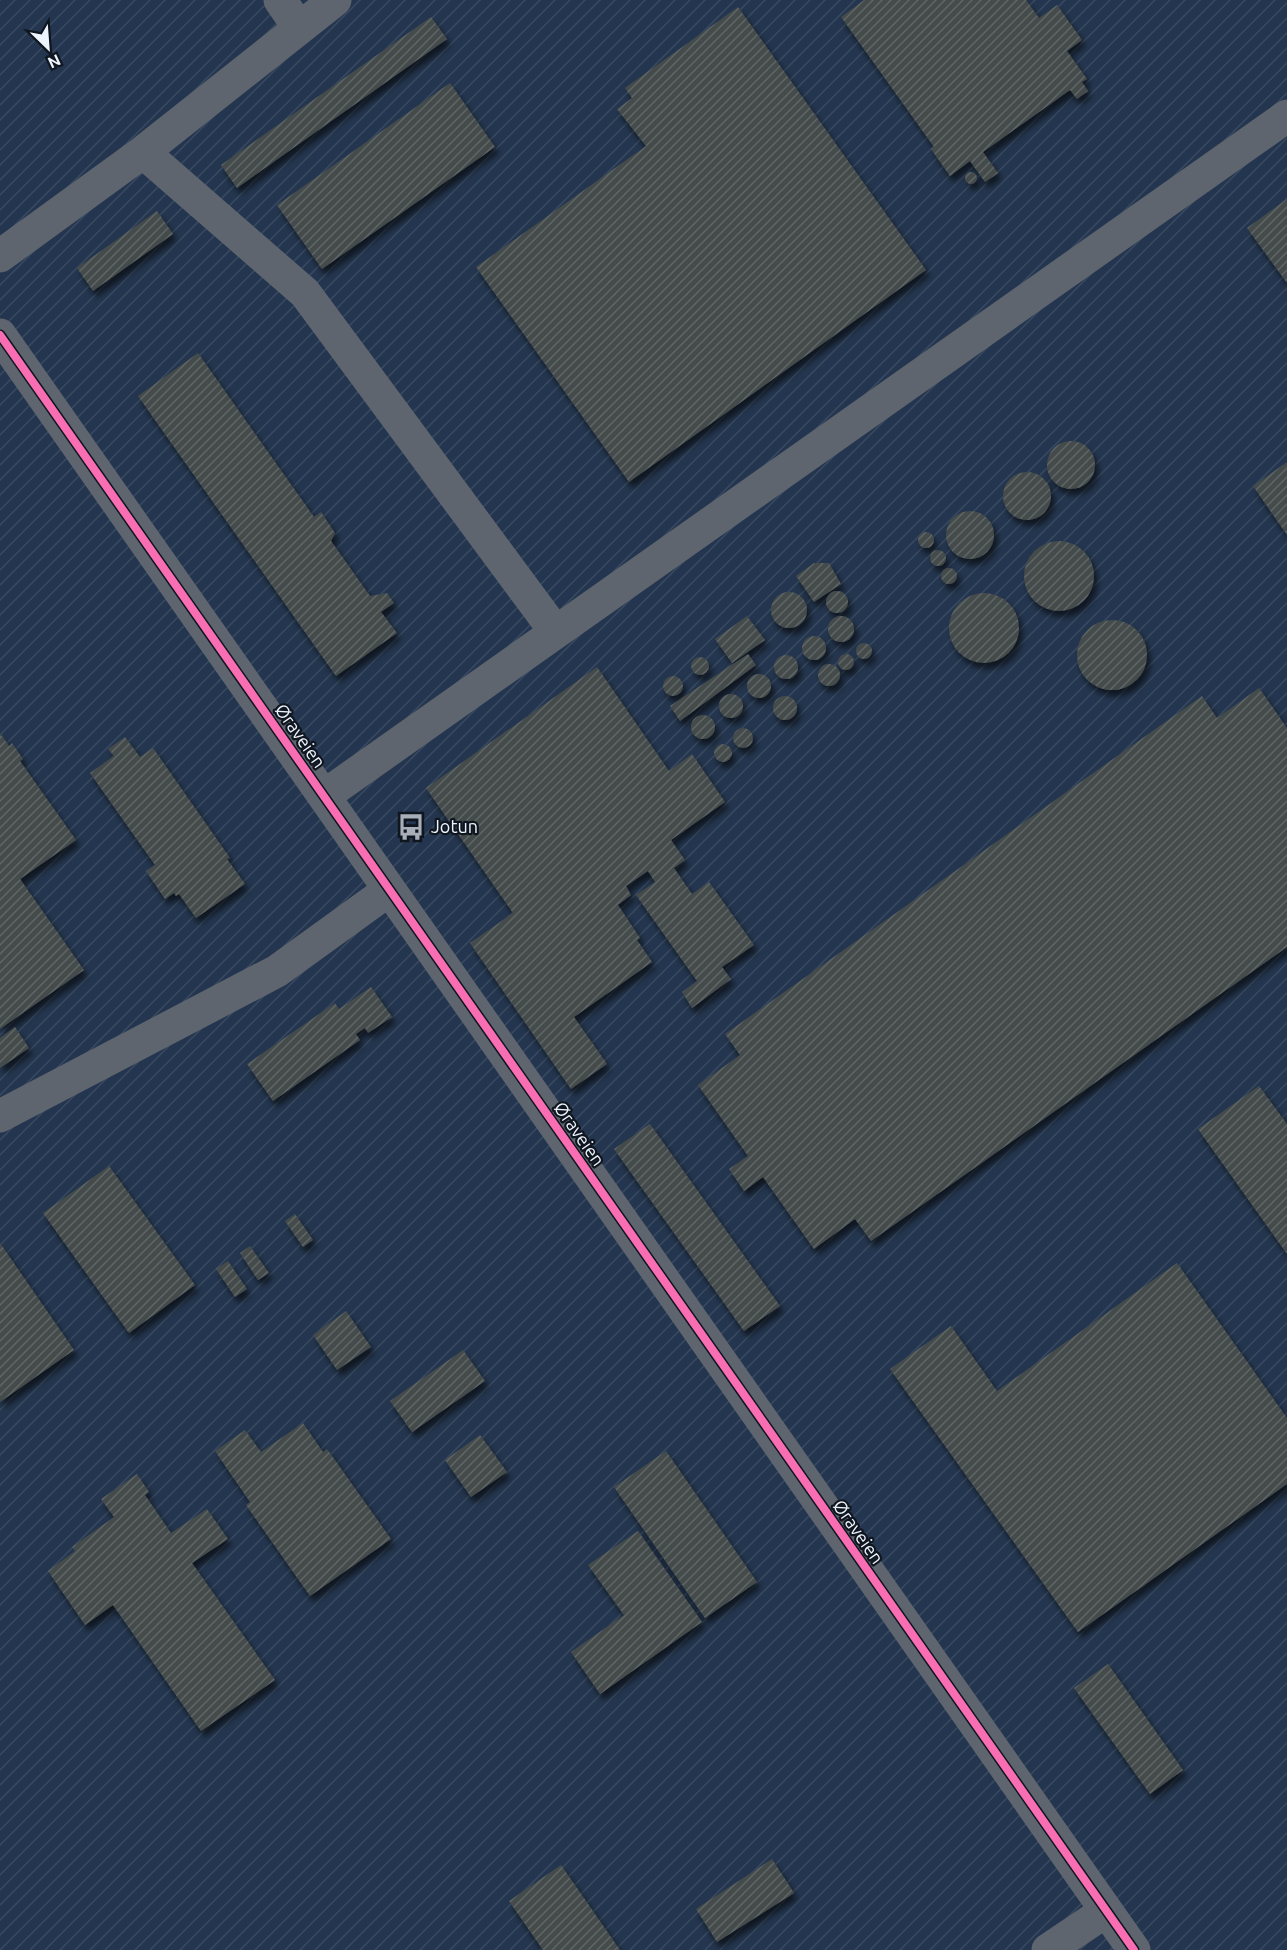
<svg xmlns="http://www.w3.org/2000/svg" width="1287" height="1950" font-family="Ubuntu,sans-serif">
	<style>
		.industrial { fill: url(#industrial-furrows) }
		.building { fill: url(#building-hatch); filter: url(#shadow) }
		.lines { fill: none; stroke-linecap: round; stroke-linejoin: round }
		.minor { stroke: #5e656e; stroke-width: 33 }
		.cycleway-casing { stroke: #0f161f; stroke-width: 11 }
		.cycleway { stroke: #f96db3; stroke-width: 8 }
		.labels { text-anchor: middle; stroke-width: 4.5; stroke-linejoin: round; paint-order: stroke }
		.street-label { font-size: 18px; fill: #eef4fd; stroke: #0f161f }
		.poi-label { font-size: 18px; fill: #eef4fd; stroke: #0f161f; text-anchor: start }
	</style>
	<defs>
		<pattern id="industrial-furrows" width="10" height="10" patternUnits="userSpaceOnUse" patternTransform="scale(1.5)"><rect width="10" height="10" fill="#24364f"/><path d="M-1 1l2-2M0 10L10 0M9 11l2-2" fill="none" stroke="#394a60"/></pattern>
		<pattern id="building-hatch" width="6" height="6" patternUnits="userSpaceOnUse" patternTransform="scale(1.5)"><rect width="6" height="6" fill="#444b4b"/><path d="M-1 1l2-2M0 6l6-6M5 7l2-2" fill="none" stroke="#5f6666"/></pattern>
		<filter id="shadow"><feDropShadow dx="3.5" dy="6" stdDeviation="3" flood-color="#0009"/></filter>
	</defs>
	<rect width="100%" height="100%" fill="#272f3b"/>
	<path class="industrial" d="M0,0H1287V1950H0Z"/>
	<path class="building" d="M864,0H1026L1039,18L1057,5L1082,40L1067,51L1087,79L1082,82L1088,91L1077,99L1070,90L983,152L998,173L985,182L970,161L950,176L931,149L934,147L841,17Z
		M738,7L926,270L629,482L476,267L646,146L617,109L632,98L625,88Z
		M431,17L447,39L237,188L221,165Z
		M450,83L495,147L322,269L277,205Z
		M965 178a6 6 0 1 1 12 0a6 6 0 1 1-12 0Z
		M1287,199V283L1247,228Z
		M157,211L173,234L93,291L77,268Z
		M198,353L314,517L321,512L335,533L331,541L370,596L387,593L394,603L381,612L397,633L336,676L138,396Z
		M1047 465a24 24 0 1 1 48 0a24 24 0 1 1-48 0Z
		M1287,462V535L1253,486Z
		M1003 496a24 24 0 1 1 48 0a24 24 0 1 1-48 0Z
		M946 535a24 24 0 1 1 48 0a24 24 0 1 1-48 0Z
		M918 540a8 8 0 1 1 16 0a8 8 0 1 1-16 0Z
		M1024 576a35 35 0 1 1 70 0a35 35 0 1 1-70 0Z
		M930 558a8 8 0 1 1 16 0a8 8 0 1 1-16 0Z
		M814,563H829L841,584L814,602L796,576Z
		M941 576a8 8 0 1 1 16 0a8 8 0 1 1-16 0Z
		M826 602a11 11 0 1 1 22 0a11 11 0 1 1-22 0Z
		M771 610a18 18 0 1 1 36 0a18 18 0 1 1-36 0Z
		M949 628a35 35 0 1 1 70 0a35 35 0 1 1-70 0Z
		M747,616L765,640L732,663L715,639Z
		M828 629a13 13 0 1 1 26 0a13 13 0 1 1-26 0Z
		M1077 655a35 35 0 1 1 70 0a35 35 0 1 1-70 0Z
		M802 648a12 12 0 1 1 24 0a12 12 0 1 1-24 0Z
		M856 651a8 8 0 1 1 16 0a8 8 0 1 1-16 0Z
		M748,654L756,665L680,721L670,706Z
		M838 662a8 8 0 1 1 16 0a8 8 0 1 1-16 0Z
		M774 667a12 12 0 1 1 24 0a12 12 0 1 1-24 0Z
		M691 666a9 9 0 1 1 18 0a9 9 0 1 1-18 0Z
		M818 675a11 11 0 1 1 22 0a11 11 0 1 1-22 0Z
		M597,667L669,771L692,754L725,802L671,840L685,860L674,868L692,894L709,882L754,945L722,967L731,979L692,1008L682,992L697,981L636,895L655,882L648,871L626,886L631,895L618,905L640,938L637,940L652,962L574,1017L607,1064L571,1089L470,943L513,913L426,788Z
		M747 686a12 12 0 1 1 24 0a12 12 0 1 1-24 0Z
		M663 686a10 10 0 1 1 20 0a10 10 0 1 1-20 0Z
		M1259,688L1287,728V947L871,1241L855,1219L814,1249L763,1177L744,1191L729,1169L748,1156L698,1085L740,1055L725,1034L1202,696L1217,718Z
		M719 706a12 12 0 1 1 24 0a12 12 0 1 1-24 0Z
		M773 708a12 12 0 1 1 24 0a12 12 0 1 1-24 0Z
		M691 727a12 12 0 1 1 24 0a12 12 0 1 1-24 0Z
		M733 738a10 10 0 1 1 20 0a10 10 0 1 1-20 0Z
		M0,733L9,746L12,743L23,759L20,761L76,840L20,879L84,970L0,1029Z
		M125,737L140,757L153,748L230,858L227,859L245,884L196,918L179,894L176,896L174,893L165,899L146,871L155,865L90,773L114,756L108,749Z
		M714 753a9 9 0 1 1 18 0a9 9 0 1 1-18 0Z
		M371,987L392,1017L368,1033L365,1028L356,1034L360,1040L273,1101L247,1064L335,1003L339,1009Z
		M15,1027L29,1048L0,1068V1038Z
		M1259,1086L1287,1124V1254L1198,1129Z
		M650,1124L780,1306L744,1331L614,1149Z
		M109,1166L195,1285L129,1333L43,1213Z
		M295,1214L313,1240L303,1247L285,1221Z
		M0,1243L74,1350L0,1402Z
		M250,1246L269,1273L258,1280L240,1253Z
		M228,1261L247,1289L235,1297L216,1269Z
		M1177,1263L1287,1418V1484L1078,1632L890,1369L951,1326L997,1391Z
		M346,1311L371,1347L337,1370L313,1335Z
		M463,1350L485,1381L412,1432L390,1401Z
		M303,1423L323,1452L327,1449L391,1539L310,1596L246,1505L250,1502L215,1451L245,1430L261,1452Z
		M480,1435L507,1472L471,1497L445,1460Z
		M666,1451L757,1582L705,1618L614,1487Z
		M137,1474L149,1492L145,1495L171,1533L207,1509L228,1539L192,1563L275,1680L201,1731L113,1605L85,1625L48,1571L75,1551L72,1547L114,1517L101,1499Z
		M638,1531L702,1622L600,1694L571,1652L624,1615L588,1565Z
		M1108,1664L1183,1770L1150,1794L1074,1688Z
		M772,1859L794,1893L717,1942L696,1909Z
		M561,1865L620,1950H543L509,1901Z"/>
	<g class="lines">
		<path class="minor" d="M280,0L298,26
			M143,152L305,293L555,631
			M0,256L143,152L335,0
			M0,335L1134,1950
			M324,796L1287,116
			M0,1116L277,971L389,890
			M1048,1950L1106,1911"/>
		<defs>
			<path id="cycleway" d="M0,335L1134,1950"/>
		</defs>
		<use href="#cycleway" class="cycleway-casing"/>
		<use href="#cycleway" class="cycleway"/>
	</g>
	<defs>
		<symbol id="bus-bare" viewBox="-9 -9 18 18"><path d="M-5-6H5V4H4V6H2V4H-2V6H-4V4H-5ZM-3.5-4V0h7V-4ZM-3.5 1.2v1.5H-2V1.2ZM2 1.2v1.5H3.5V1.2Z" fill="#a8afb9" stroke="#0f161f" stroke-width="2.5" paint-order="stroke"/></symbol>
	</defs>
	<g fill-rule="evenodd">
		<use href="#bus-bare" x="392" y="808" width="38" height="38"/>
	</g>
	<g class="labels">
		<g class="street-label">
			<text transform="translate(300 736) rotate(55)" y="6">Øraveien</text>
			<text transform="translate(579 1134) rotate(55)" y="6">Øraveien</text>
			<text transform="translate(858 1532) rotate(55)" y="6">Øraveien</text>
		</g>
		<g class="poi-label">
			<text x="431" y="833">Jotun</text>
		</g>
	</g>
	<g transform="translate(48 48) rotate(155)" stroke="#0f161f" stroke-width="4.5" paint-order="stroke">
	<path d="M0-4.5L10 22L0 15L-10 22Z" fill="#eef4fd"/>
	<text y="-9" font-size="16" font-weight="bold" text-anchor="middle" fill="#eef4fd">N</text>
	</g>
</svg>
